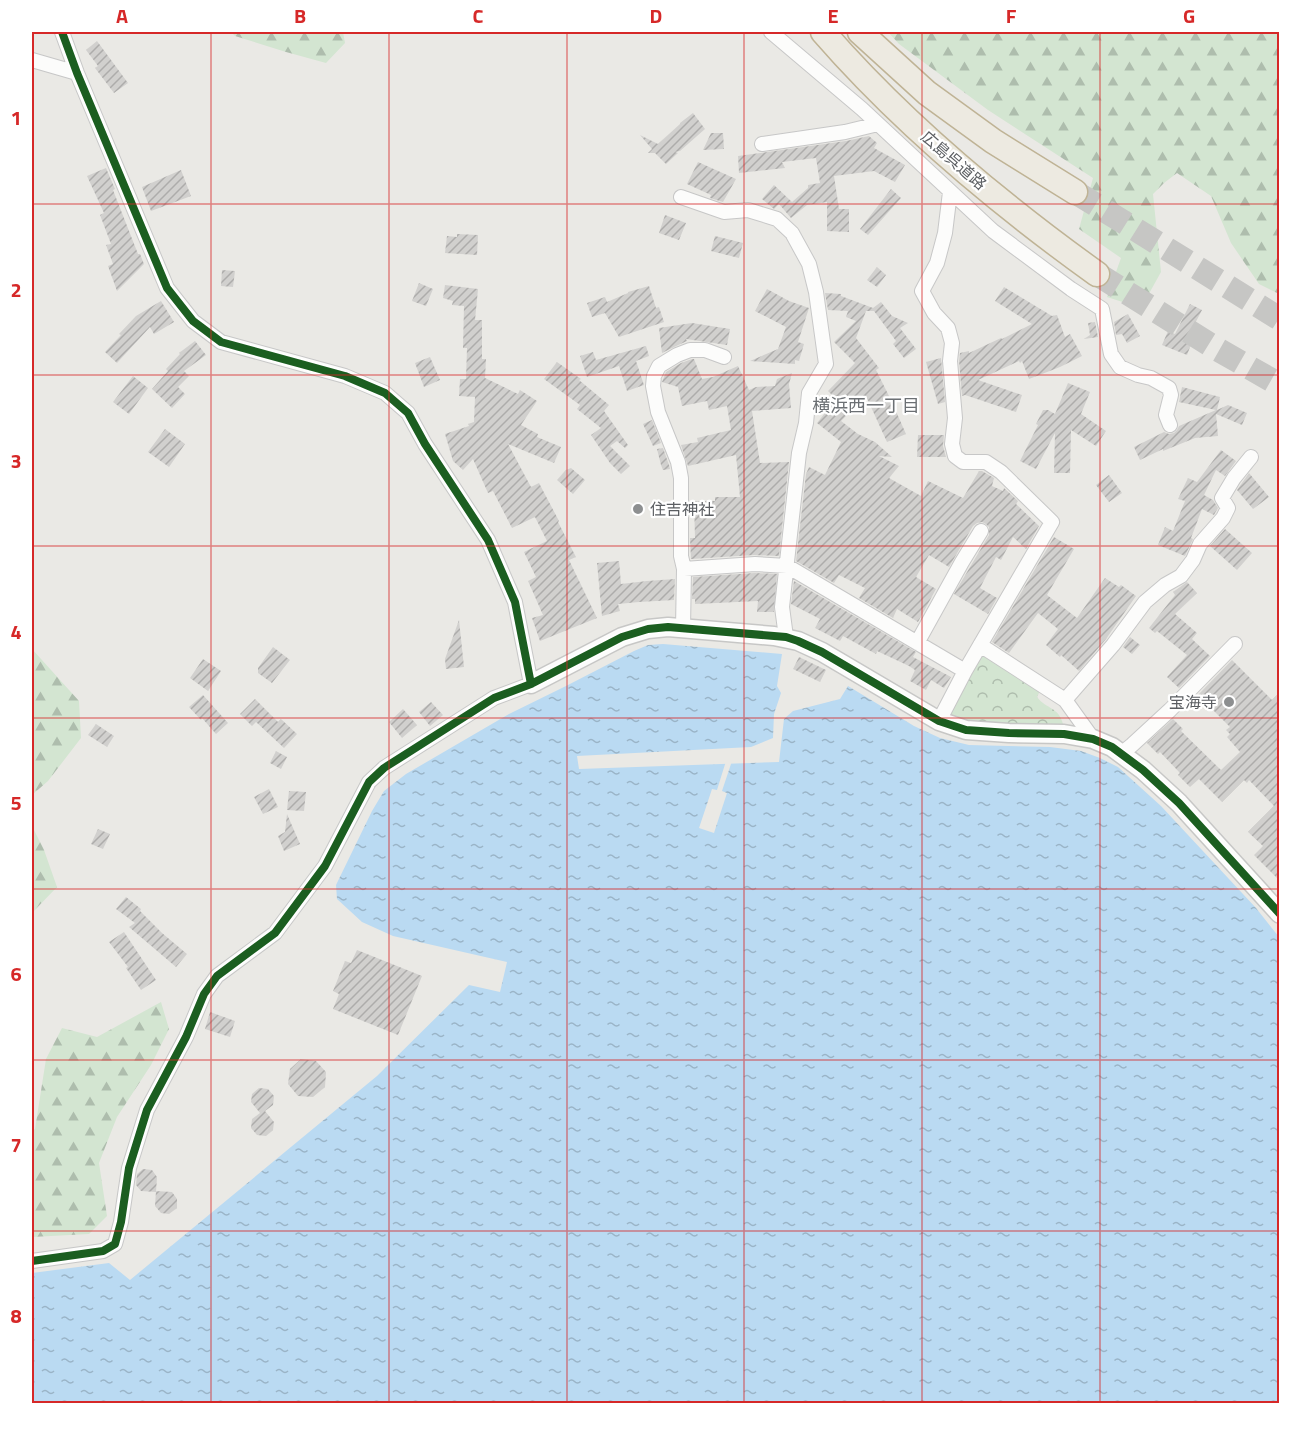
<svg xmlns="http://www.w3.org/2000/svg" width="1311" height="1435" font-family="'Titillium Web','Noto Sans JP',sans-serif">
	<style>
		.forest { fill: url(#forest-firs) }
		.park { fill: url(#park-crowns) }
		.water { fill: url(#water-ripples) }
		.pier { fill: #eae9e5 }
		.building { fill: url(#building-hatch) }
		.lines { fill: none; stroke-linecap: round; stroke-linejoin: round }
		.highway-tunnel { stroke: #c6c6c4; stroke-width: 24; stroke-dasharray: 24 12; stroke-linecap: butt }
		.street-casing { stroke: #c7c7c7; stroke-width: 16 }
		.secondary-casing { stroke: #c7c7c6; stroke-width: 21 }
		.highway-casing { stroke: #bfb395; stroke-width: 27 }
		.street { stroke: #fcfcfb; stroke-width: 14 }
		.secondary { stroke: #fcfcfb; stroke-width: 18 }
		.highway { stroke: #edeae1; stroke-width: 24 }
		.cycleway-casing { stroke: #fff; stroke-width: 11 }
		.cycleway { stroke: #1b5e20; stroke-width: 8 }
		.grid { fill: none; stroke: #d62828; stroke-width: 1.5; stroke-opacity: 0.55 }
		.poi-dot { fill: #8d8f90; stroke: #fff; stroke-width: 2 }
		.labels { text-anchor: middle; stroke-width: 4.5; stroke-linejoin: round; paint-order: stroke }
		.street-label { font-size: 16px; fill: #5b5e62; stroke: #fff }
		.poi-label { font-size: 16px; fill: #5b5e62; stroke: #fff; text-anchor: start }
		.neighbourhood-label { font-size: 18px; fill: #6c7074; stroke: #fff }
		.neatline { fill: none; stroke: #d62828; stroke-width: 2 }
		.grid-label { font-size: 20px; text-anchor: middle; font-weight: bold; fill: #d62828 }
	</style>
	<defs>
		<pattern id="forest-firs" width="22" height="20" patternUnits="userSpaceOnUse" patternTransform="scale(1.5)"><rect width="22" height="20" fill="#d3e5d1"/><path d="M5 1l3.5 6h-7zM16 11l3.5 6h-7z" fill="#aebdad"/></pattern>
		<pattern id="park-crowns" width="20" height="18" patternUnits="userSpaceOnUse" patternTransform="scale(1.5)"><rect width="20" height="18" fill="#d3e5d1"/><path d="M2 6a3 3 0 1 1 6 0M12 15a3 3 0 1 1 6 0" fill="none" stroke="#aebdad"/></pattern>
		<pattern id="water-ripples" width="26" height="14" patternUnits="userSpaceOnUse" patternTransform="scale(1.5)"><rect width="26" height="14" fill="#badaf2"/><path d="M2 4q2-2 4 0t4 0M15 11q2-2 4 0t4 0" fill="none" stroke="#9ab4c7"/></pattern>
		<pattern id="building-hatch" width="6" height="6" patternUnits="userSpaceOnUse" patternTransform="scale(1.5)"><rect width="6" height="6" fill="#d1d0ce"/><path d="M-1 1l2-2M0 6l6-6M5 7l2-2" fill="none" stroke="#adacab"/></pattern>
	</defs>
	<rect width="100%" height="100%" fill="#eae9e5"/>
	<path class="forest" d="M231,32H343L345,43L326,63L286,52L235,36Z
		M888,32H1279V294L1259,284L1231,243L1211,196L1177,173L1164,183L1153,194L1161,272L1141,308L1107,297L1121,258L1079,229L1093,178L988,110L899,44Z
		M32,649L79,701L81,738L48,781L32,795Z
		M32,826L44,850L57,887L32,913Z
		M161,1002L169,1029L151,1065L117,1117L99,1163L107,1216L89,1234L32,1237V1131L35,1129L46,1059L62,1028L97,1037Z"/>
	<path class="park" d="M980,651L1041,688L1037,697C1046,709 1059,707 1063,724L1060,728L1010,730L943,717Z"/>
	<path class="water" d="M663,644L782,654L777,686L781,693L774,714L773,738L751,747L577,756L579,769L779,762L784,719L793,711L840,699L848,686L914,726L940,738L969,745L1050,747L1081,751L1100,758L1118,767L1161,806L1256,908L1279,937V1403H32V1273L109,1263L130,1280L377,1076L469,985L500,992L507,962L393,936L362,922L337,899L336,885L372,811L384,791L406,774L509,714L566,686L634,651L648,645Z"/>
	<path class="pier" d="M726,761H732L722,791L727,793L714,833L699,828L712,789L717,790Z"/>
	<path class="building" d="M97,41L128,83L114,93L95,68L98,66L86,50Z
		M693,113L705,129L680,151L675,152L678,153L666,164L655,153H648L652,149L640,135L658,144L680,124V123Z
		M711,133H723L724,149L703,150Z
		M869,136L877,143L874,148L905,165L895,182L874,171L834,176L839,209H849V232L827,231V202L807,205L791,218L779,204L774,209L762,199L774,185L792,202L808,188V185L820,183L816,158L782,162L785,168L739,173L738,156L846,141Z
		M698,162L736,179L723,202L710,198L711,195L687,184Z
		M106,168L115,189L113,190L138,254H140L144,264L117,291L108,266L113,264L106,245L111,244L100,215L104,213L87,176Z
		M181,170L191,196L151,211L142,187Z
		M891,189L901,198L868,235L860,229Z
		M665,215L686,223L679,240L659,233Z
		M457,234L478,235L477,255L445,253L447,236L457,237Z
		M715,236L743,243L739,258L711,251Z
		M877,267L886,275L877,287L867,280Z
		M222,270L235,271L233,287L221,286Z
		M419,283L433,289L426,306L412,301Z
		M445,285L478,289L475,320H482V359H486L485,378L518,394L520,390L537,401L521,425L538,434L537,437L561,447L554,463L508,444L531,487L539,483L559,521L558,522L576,557L569,560L597,618L540,641L532,618L543,615L528,581L536,577L524,552L547,541L535,517L512,528L493,491L488,493L473,459L463,470L453,461L445,434L469,426L468,424L474,422L475,397L459,396L460,379H466L467,348H463L464,306L452,305L453,301L443,298Z
		M649,286L656,308L659,307L664,322L619,337L605,313L592,317L587,303L605,297L607,302L628,293V292Z
		M1004,287L1052,316L1057,315L1065,337L1070,334L1082,356L1060,367L1029,379L1022,361L1020,363L1019,361L978,380L1022,395L1016,412L965,395L962,396L959,361L960,353L969,351V353L1001,338L1002,339L1032,324L995,301Z
		M767,289L789,301L809,308L798,342L804,344L799,361L795,360V364L750,361L778,349L786,327L755,311Z
		M825,293L841,294V296L873,308L881,302L892,316L908,323L900,328L916,349L904,358L893,344L896,341L874,311H866L856,338L879,368L876,370L891,400L906,434L887,442L866,396L841,421L858,434L875,442L892,457L879,456L899,466L889,478L921,496L928,481L963,498L979,471H982L994,478L992,486L1003,491L1004,488L1018,501L1016,504L1039,526L1026,549L1013,537L1001,560L996,557L980,588L997,598L988,614L954,594L989,535V527L986,524L982,522L977,523L973,526L949,567L929,555L916,577L936,589L918,622L897,609L893,618L859,598L865,588L839,575L834,583L796,561L806,474L809,467L825,475L841,442L817,423L836,399L828,391L855,363L834,342L856,321L846,317L848,311L828,310Z
		M161,301L174,322L154,334L150,327L117,363L105,352L121,335L119,334L136,316Z
		M1190,304L1202,310L1187,339L1192,342L1187,355L1162,345L1168,331L1175,334Z
		M1128,314L1140,336L1127,343L1122,334L1116,335L1114,322Z
		M1095,322L1098,337L1084,339L1090,335L1088,323Z
		M692,323L730,329L727,345L686,339L687,341L674,347L662,353L659,328Z
		M195,341L206,355L184,371L189,376L178,387L185,394L172,408L152,389L168,371L166,369L180,354L179,353Z
		M646,346L649,356L636,361L644,385L627,391L619,366L587,377L580,356L593,352L596,360Z
		M430,357L440,380L424,387L415,363Z
		M941,358L945,402L938,404L926,362Z
		M692,359H694L702,379L713,377L738,366L749,390L756,387L775,386L777,379L792,373L789,384L791,408L752,411L760,463L789,462L779,556L754,555L691,559L690,538H695L694,501H715V497H740L736,455L688,466L681,445L698,442L697,438L731,430L727,406L709,410L707,401L682,406L678,387L662,382L666,372L681,363Z
		M557,362L581,379L579,380L609,405L604,411L628,445L625,448L617,441L610,446L630,466L621,474L610,463L591,435L601,428L577,409L580,405L544,379Z
		M133,376L148,388L129,414L113,402Z
		M1068,383L1090,392L1081,414L1106,431L1096,446L1071,430L1070,473H1054L1055,433L1036,469L1020,461L1038,425L1036,424L1043,410H1048L1055,414Z
		M1182,387L1220,397L1217,410L1228,405L1247,413L1242,425L1216,414L1218,436L1195,438L1163,451V449L1140,460L1134,447L1164,432L1169,434L1174,433L1177,430L1179,426L1216,410L1179,402Z
		M652,420L661,443L653,446L643,424Z
		M165,429L185,444L169,467L148,452Z
		M918,435H944L943,446L946,457H917Z
		M663,448L669,465L670,469L663,470L661,465L657,449Z
		M1221,450L1236,461L1225,476L1216,470L1204,495L1213,500L1218,508L1215,513L1214,515L1202,509L1191,538L1193,539L1185,556L1158,545L1165,527L1173,531L1185,501L1178,499L1188,478L1197,482Z
		M571,468L585,480L573,494L557,480L566,470Z
		M1249,473L1269,497L1253,509L1237,490Z
		M1109,475L1122,493L1109,502L1096,485Z
		M1225,529L1252,553L1237,570L1210,546Z
		M1054,537L1074,549L1047,595L1077,618L1105,578L1119,587L1121,585L1136,596L1106,639L1079,671L1061,655L1060,657L1046,645L1058,629L1038,613L1009,653L992,642Z
		M619,561L621,584L647,581L675,579L674,600L639,602L618,604L620,611L602,616L597,563Z
		M755,573L777,574L774,612H757L758,601L695,604V599H692L693,577Z
		M794,581L916,652L913,657L951,677L944,688L931,680L926,690L910,681L915,670L909,666L877,651L876,654L843,636L840,641L815,628L820,619L791,604Z
		M1187,582L1197,593L1175,614L1197,633L1192,639L1210,656L1179,688L1167,677L1187,655L1157,631L1155,633L1149,628L1175,595L1173,592Z
		M459,620L464,667L446,669L445,659Z
		M1130,637L1140,645L1132,654L1123,647Z
		M273,647L290,660L272,683L258,673V668Z
		M799,657L826,670L820,682L793,669Z
		M203,659L221,671L208,691L190,678Z
		M1232,660L1272,700L1280,692V881L1254,855L1263,846L1248,832L1274,806L1249,780L1247,783L1244,780L1222,802L1199,779L1190,787L1178,775L1180,773L1160,752L1158,754L1147,743L1173,719L1183,729L1181,731L1221,770L1240,752L1227,737L1230,734L1226,730L1230,727L1198,695Z
		M203,695L228,723L216,734L202,718L201,720L189,707Z
		M255,699L278,722L281,719L297,734L284,748L256,722L252,726L240,714Z
		M431,702L443,715L430,726L419,712Z
		M403,709L417,725L402,738L389,722Z
		M96,724L114,736L107,747L88,735Z
		M276,751L287,757L281,769L270,763Z
		M269,789L278,807L263,814L254,797Z
		M289,791L306,792L304,811L287,810Z
		M287,814L300,844L284,851L278,836L285,832Z
		M98,829L110,834L103,849L91,844Z
		M126,897L141,909L140,911L162,933L187,954L176,967L129,927L135,923L116,909Z
		M124,932L156,980L141,990L126,968L128,967L109,942Z
		M357,950L422,976L398,1035L333,1009L339,994L333,991L345,961L351,963Z
		M210,1012L235,1021L230,1037L205,1029Z
		M301,1059L316,1061L326,1072L325,1087L313,1097L298,1096L288,1084L290,1069Z
		M259,1088L268,1089L274,1096L273,1105L265,1111L274,1122L273,1130L266,1136L257,1135L251,1128L252,1119L260,1113L251,1102L252,1094Z
		M143,1169L152,1170L157,1177L156,1192L141,1191L136,1185L137,1174Z
		M156,1191L172,1192L177,1199V1208L169,1214L161,1213L155,1206Z"/>
	<g class="lines">
		<path class="highway-tunnel" d="M1075,192L1280,319
			M1097,274L1217,349L1280,385"/>
		<defs>
			<path id="street" d="M771,32L862,109L993,231L1071,289L1102,309L1111,354L1120,367L1138,375L1151,378L1169,388L1171,395L1166,415L1170,425
				M32,60L77,73
				M762,144L845,132L878,124
				M681,197L724,212L748,210L777,219L792,233L809,264L816,292L826,364L809,393L806,423L799,453L782,607L786,637
				M684,569L755,564L787,566L965,671
				M683,628L684,569L681,556V478L678,462L658,412L653,386L654,376L659,366L677,355L690,350H705L724,357
				M917,643L962,562L981,531
				M980,645L1065,700L1093,739
				M1065,700L1113,645L1145,602L1165,585L1181,576L1193,560L1200,544L1223,518L1228,508L1222,498L1234,478L1251,457
				M939,721L965,671L1052,522L1001,472L986,462H963L955,456L952,444L955,418L950,361L952,343L948,328L934,313L922,291L937,263L945,233L950,192
				M1121,754L1132,745L1170,710L1235,644
				M32,1261L103,1251L115,1244L121,1222L129,1168L147,1110L186,1037L204,994L217,976L275,933L325,866L369,782L384,768L494,698L531,684L515,602L488,540L425,444L408,413L385,393L345,376L221,342L193,321L167,288L77,73L62,32"/>
			<path id="secondary" d="M531,684L622,637L648,629L668,627L774,636L798,641L822,652L939,721L966,730L1009,733L1064,734L1093,739L1112,747L1143,770L1179,803L1280,914"/>
			<path id="highway" d="M823,32C903,124 998,203 1097,274
				M860,32L927,93L993,141L1075,192"/>
		</defs>
		<use href="#street" class="street-casing"/>
		<use href="#secondary" class="secondary-casing"/>
		<use href="#highway" class="highway-casing"/>
		<use href="#street" class="street"/>
		<use href="#secondary" class="secondary"/>
		<use href="#highway" class="highway"/>
		<defs>
			<path id="cycleway" d="M62,32L77,73L167,288L193,321L221,342L345,376L385,393L408,413L425,444L488,540L515,602L531,684
				M32,1261L103,1251L115,1244L121,1222L129,1168L147,1110L186,1037L204,994L217,976L275,933L325,866L369,782L384,768L494,698L531,684L622,637L648,629L668,627L786,637L798,641L822,652L939,721L966,730L1009,733L1064,734L1093,739L1112,747L1143,770L1179,803L1280,914"/>
		</defs>
		<use href="#cycleway" class="cycleway-casing"/>
		<use href="#cycleway" class="cycleway"/>
	</g>
	<path class="grid" d="M211,32V1404M389,32V1404M567,32V1404M744,32V1404M922,32V1404M1100,32V1404M32,204H1280M32,375H1280M32,546H1280M32,718H1280M32,889H1280M32,1060H1280M32,1231H1280"/>
	<g class="poi-dot">
		<circle cx="638" cy="509" r="6"/>
		<circle cx="1229" cy="702" r="6"/>
	</g>
	<g class="labels">
		<g class="street-label">
			<text transform="translate(954 160) rotate(41)" y="6">広島呉道路</text>
		</g>
		<g class="poi-label">
			<text x="650" y="515">住吉神社</text>
			<text x="1217" y="708" text-anchor="end">宝海寺</text>
		</g>
		<g class="neighbourhood-label">
			<text x="866" y="412">横浜西一丁目</text>
		</g>
	</g>
	<rect width="1311" height="1435" fill="none" stroke="#ffffff" stroke-width="66"/>
	<rect x="33" y="33" width="1245" height="1369" class="neatline"/>
	<g class="grid-label">
		<text x="122" y="23">A</text>
		<text x="300" y="23">B</text>
		<text x="478" y="23">C</text>
		<text x="656" y="23">D</text>
		<text x="833" y="23">E</text>
		<text x="1011" y="23">F</text>
		<text x="1189" y="23">G</text>
		<text x="16" y="125">1</text>
		<text x="16" y="297">2</text>
		<text x="16" y="468">3</text>
		<text x="16" y="639">4</text>
		<text x="16" y="810">5</text>
		<text x="16" y="981">6</text>
		<text x="16" y="1152">7</text>
		<text x="16" y="1323">8</text>
	</g>
</svg>
